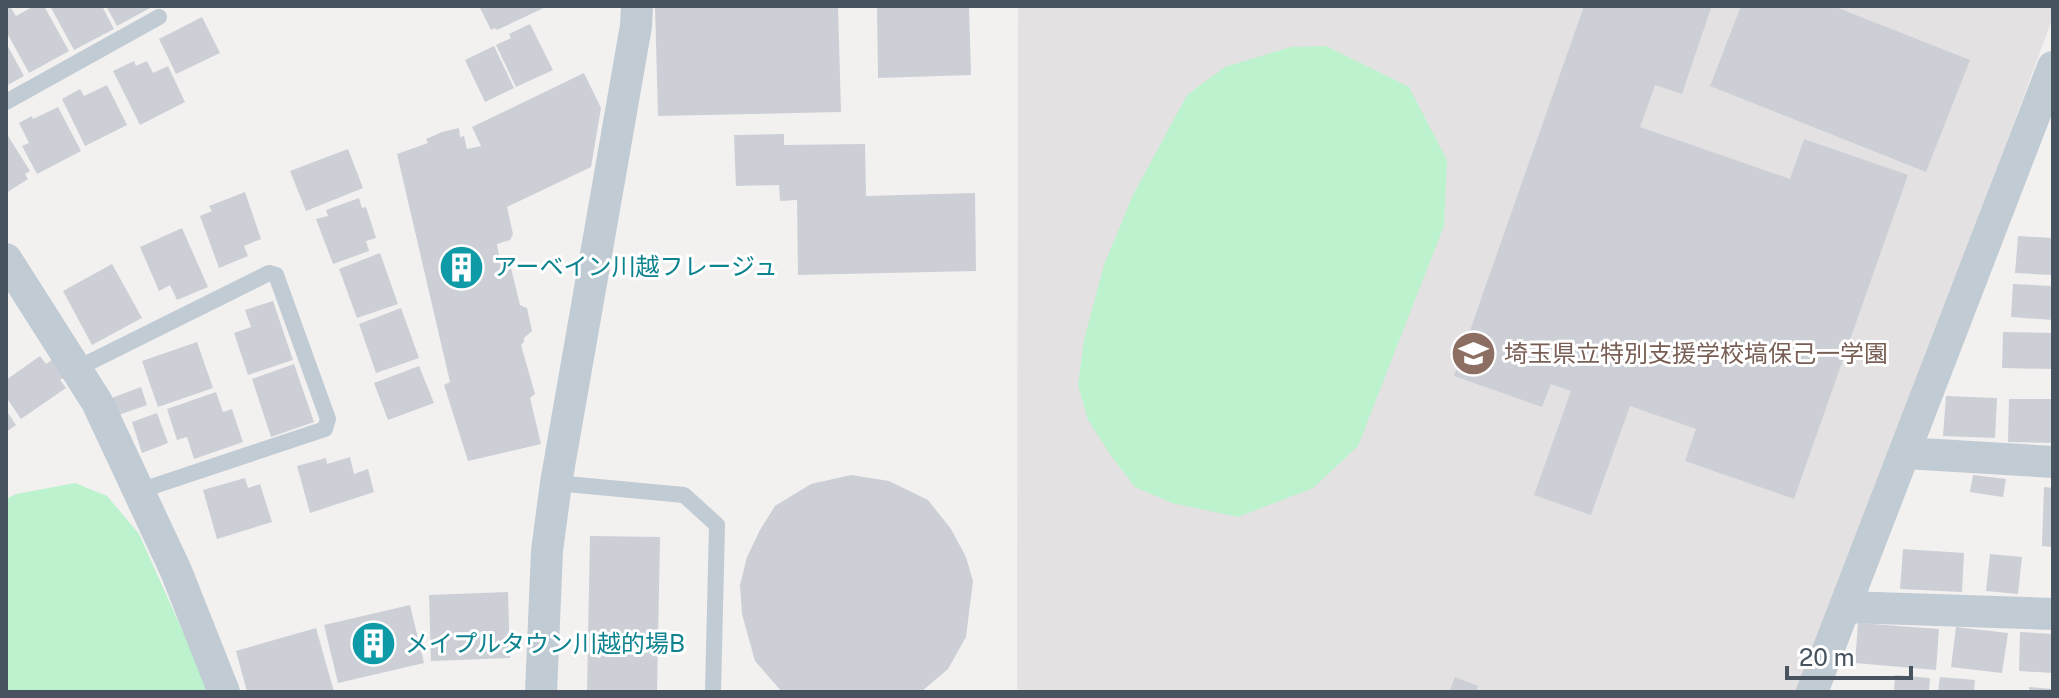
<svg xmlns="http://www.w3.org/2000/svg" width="2059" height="698" font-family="'Public Sans','Noto Sans JP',sans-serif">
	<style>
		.education { fill: #e4e1e2 }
		.green { fill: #bcf2ce }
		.building { fill: #cccfd5 }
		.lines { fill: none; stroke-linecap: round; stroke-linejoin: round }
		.lane { stroke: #c0cbd3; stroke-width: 16 }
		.street { stroke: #c0cbd3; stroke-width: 32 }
		.labels { text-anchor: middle; stroke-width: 6; stroke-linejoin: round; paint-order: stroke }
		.culture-label { font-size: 24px; fill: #0d838f; stroke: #fff; text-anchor: start }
		.education-label { font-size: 24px; fill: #785e54; stroke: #fff; text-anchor: start }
	</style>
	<rect width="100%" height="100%" fill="#f3f0f0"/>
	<path class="education" d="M1018,6H2053V17L1803,692H1017Z"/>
	<path class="green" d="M1326,46L1409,87L1447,160L1444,226L1358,446L1313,488L1238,517L1172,503L1135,487L1112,457L1088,420L1078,385L1084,340L1104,265L1133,195L1187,95L1225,67L1291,47Z
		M75,483L107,496L139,534L210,692H6V499L16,494Z"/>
	<path class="building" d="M10,6L16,16L34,6H44L69,51L29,73L6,31V8Z
		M50,6H102L114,29L74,50Z
		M106,6H148L150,8L117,26Z
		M479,6H548L497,30L495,28L491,30Z
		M655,6H838L841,112L658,116Z
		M877,6H969L971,75L878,78Z
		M1584,6H1705L1711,8L1682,94L1655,85L1640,127L1790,179L1804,139L1908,175L1794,499L1685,461L1696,429L1630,406L1591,515L1534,495L1571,391L1551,384L1542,407L1454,376Z
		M1741,6H1833L1970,60L1926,172L1710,86Z
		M202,17L220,53L176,74L159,39Z
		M530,24L553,70L516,87L496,45L511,38L509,34Z
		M6,43L24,76L6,86Z
		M494,46L514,88L485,102L465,60Z
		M134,61L136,66L147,61L153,73L168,66L185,102L140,125L113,71Z
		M584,73L601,108L591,167L507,207L513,234L510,240L497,244L501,267L511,268L520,305L527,308L532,331L524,338V342L521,345L535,394L530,398L541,444L468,461L444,385L450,382L397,154L428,143L426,139L442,132L459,128L460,137L464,136L467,149L481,146L472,127Z
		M107,85L127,125L85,146L62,99L80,89L84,96Z
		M58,107L81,151L37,174L22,146L29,143L19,123L32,116L33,119Z
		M784,134V145L865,144L866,196L975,193L976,271L798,275L797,200L780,201L779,185L736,186L734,135Z
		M8,136L30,171L25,174L28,179L6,193V138Z
		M348,149L363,188L306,211L290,171Z
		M245,192L261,239L244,246L248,256L219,268L200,216L212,211L209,206Z
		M359,198L362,208L366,207L376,238L366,241L369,251L333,264L316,219L328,216L326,210Z
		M182,228L208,287L177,300L170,285L159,291L140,247Z
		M2018,236L2053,238V275L2015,273Z
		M380,253L398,304L357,318L339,269Z
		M112,264L142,318L92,345L63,291Z
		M2013,284L2053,286V320L2011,317Z
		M273,301L293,360L248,375L234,333L251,327L245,310Z
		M401,308L419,358L376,373L359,324Z
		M2003,332L2053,333V369L2002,368Z
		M197,342L213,388L158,407L142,361Z
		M40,356L46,364L53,359L65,377L60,380L66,388L21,419L6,397V380Z
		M294,364L314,422L271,437L252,379Z
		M419,366L434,403L388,420L374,383Z
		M141,387L147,405L116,416L109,399Z
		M216,392L223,412L232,409L243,442L194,459L187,437L177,440L167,409Z
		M1946,396L1997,398L1995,438L1943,436Z
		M2009,399H2053V443L2008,442Z
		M6,410L16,425L6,432Z
		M157,413L168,443L142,453L132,422Z
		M350,457L354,474L368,469L374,492L310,513L297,466L326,458L327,464Z
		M851,475L889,481L928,500L951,529L966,557L973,581L966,637L948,669L921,692H782L755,661L742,614L740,585L747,557L760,530L775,506L811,484Z
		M1973,475L2006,479L2003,497L1970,492Z
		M245,478L248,488L260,484L272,522L217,539L203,490Z
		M2044,487L2053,488V547L2042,546Z
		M590,536L660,537L657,692H587Z
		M1903,549L1964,553L1962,592L1900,589Z
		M1990,554L2022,557L2018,594L1986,591Z
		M508,592L510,658L431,661L429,595Z
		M410,605L424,663L338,683L324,625Z
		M1858,623L1939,629L1936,670L1855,663Z
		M1956,627L2008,633L2002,673L1951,667Z
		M316,628L334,692H247L236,651Z
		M2020,632L2053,634V673L2019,671Z
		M1895,675L1930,678L1929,692H1894Z
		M1455,677L1478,686L1476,692H1449Z
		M1940,677L1975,680L1974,692H1938Z
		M2029,687L2053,689V692H2029Z"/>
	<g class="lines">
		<path class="lane" d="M6,102L159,17
			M76,369L269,273L276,275L328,419L325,429L139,491
			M556,483L684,495L717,525L713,692"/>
		<path class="street" d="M6,259L97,402L176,571L224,692
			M1905,453L2053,462
			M1846,607L2053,614
			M541,692L547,551L556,483L636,26L637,6
			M1812,692L2053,67"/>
	</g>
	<defs>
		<symbol id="building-disc" viewBox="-11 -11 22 22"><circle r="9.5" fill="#0f9aa8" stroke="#fff"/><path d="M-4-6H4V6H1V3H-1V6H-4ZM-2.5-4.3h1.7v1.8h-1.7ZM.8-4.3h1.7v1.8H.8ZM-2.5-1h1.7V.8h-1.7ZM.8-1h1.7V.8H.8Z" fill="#fff"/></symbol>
		<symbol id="school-disc" viewBox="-11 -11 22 22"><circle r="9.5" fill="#8d6e63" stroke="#fff"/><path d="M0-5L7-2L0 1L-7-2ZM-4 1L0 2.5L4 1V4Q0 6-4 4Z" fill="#fff"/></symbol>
	</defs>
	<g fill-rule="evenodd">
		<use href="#building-disc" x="436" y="242" width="51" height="51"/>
		<use href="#school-disc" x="1448" y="328" width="51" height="51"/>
		<use href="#building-disc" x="348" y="618" width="51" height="51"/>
	</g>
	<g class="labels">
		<g class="culture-label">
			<text x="493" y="275">アーベイン川越フレージュ</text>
			<text x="405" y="652">メイプルタウン川越的場B</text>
		</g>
		<g class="education-label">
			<text x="1504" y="362">埼玉県立特別支援学校塙保己一学園</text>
		</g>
	</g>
	<rect width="2059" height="698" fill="none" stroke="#47545f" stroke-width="16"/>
	<path d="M1787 666v12h124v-12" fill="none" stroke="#47545f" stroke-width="4"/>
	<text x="1799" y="666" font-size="24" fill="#47545f" stroke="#ffffff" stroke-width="6" paint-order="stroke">20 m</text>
</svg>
